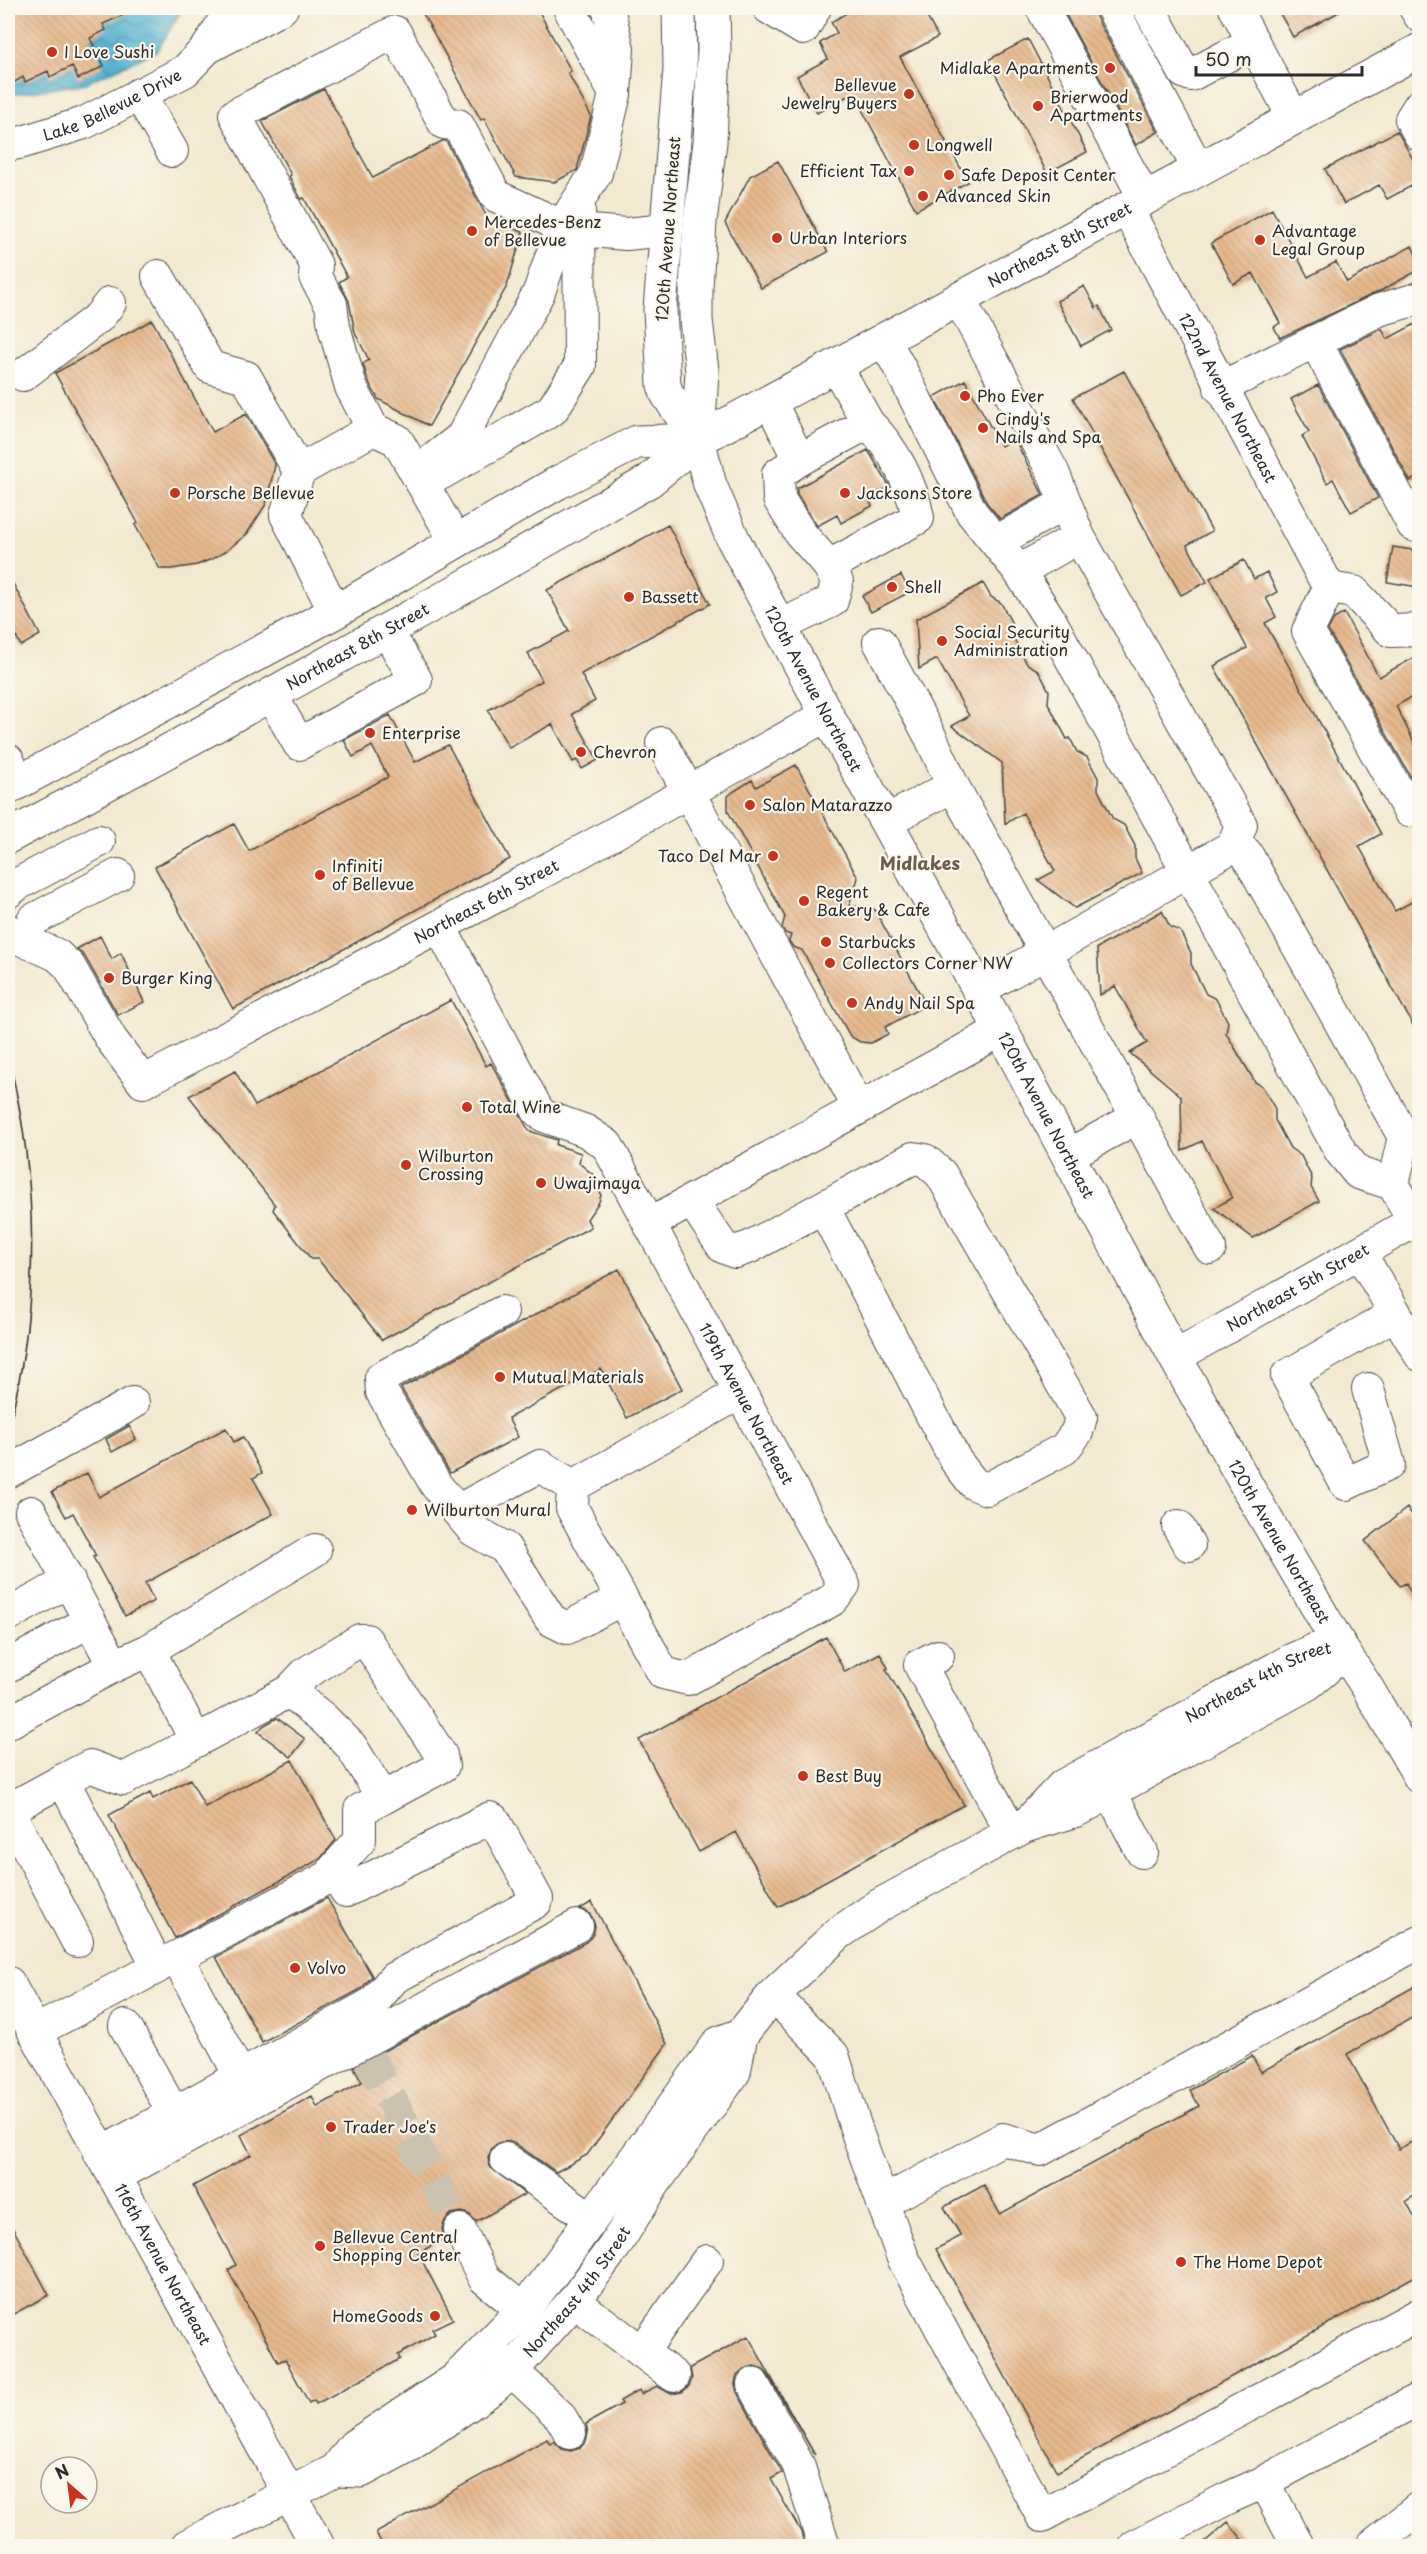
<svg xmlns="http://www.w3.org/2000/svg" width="1427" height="2554" font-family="'Playpen Sans',sans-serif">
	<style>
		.water { fill: url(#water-waves); stroke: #3e6e7e; stroke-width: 1.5 }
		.building { fill: url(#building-back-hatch) }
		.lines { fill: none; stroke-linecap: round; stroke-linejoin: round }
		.minor-tunnel { stroke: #cbc3af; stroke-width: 32; stroke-dasharray: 32 16; stroke-linecap: butt }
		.minor-casing { stroke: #494844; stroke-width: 34 }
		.major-casing { stroke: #494844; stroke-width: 35 }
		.minor { stroke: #fff; stroke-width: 32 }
		.major { stroke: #fff; stroke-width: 33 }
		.tram { stroke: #2b2b2b; stroke-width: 1.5 }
		.poi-dot { fill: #c8321e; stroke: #fbf7ec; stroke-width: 2 }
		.labels { text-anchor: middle; stroke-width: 4.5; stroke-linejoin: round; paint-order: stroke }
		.poi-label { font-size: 16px; fill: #2b2b2b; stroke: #fbf7ec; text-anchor: start }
		.street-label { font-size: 16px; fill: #2b2b2b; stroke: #fbf7ec }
		.neighbourhood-label { font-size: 18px; font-weight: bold; fill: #6c5d4e; stroke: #fbf7ec }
	</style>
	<defs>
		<pattern id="water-waves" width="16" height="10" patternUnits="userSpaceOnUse" patternTransform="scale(1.5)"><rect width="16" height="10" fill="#52b1d0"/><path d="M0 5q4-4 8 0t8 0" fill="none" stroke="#4490a9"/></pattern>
		<pattern id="building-back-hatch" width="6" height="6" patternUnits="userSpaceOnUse" patternTransform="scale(1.5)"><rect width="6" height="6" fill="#e6b98e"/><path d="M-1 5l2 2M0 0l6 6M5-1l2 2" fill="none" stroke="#c59f7b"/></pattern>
	</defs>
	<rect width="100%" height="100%" fill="#fbf7ec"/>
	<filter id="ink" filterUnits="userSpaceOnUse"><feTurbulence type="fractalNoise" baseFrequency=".0167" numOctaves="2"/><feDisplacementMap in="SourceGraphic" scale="12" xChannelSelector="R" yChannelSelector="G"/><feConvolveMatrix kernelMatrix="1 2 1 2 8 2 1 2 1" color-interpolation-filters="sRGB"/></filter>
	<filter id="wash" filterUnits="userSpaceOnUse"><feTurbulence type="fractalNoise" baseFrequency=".008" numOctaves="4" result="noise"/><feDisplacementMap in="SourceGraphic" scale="24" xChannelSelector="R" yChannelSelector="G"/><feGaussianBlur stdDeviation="1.35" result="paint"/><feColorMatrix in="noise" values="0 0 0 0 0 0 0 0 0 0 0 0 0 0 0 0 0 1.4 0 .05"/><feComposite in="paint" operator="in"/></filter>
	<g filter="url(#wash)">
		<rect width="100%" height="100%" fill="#f3e9d0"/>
		<path class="water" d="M8,8H183L157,51L83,84L8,95Z"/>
		<g id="blocks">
			<path class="building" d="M8,8H139L103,24L106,30L90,38L104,66L78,79L72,66L50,77L48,71L25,82L23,77L8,86Z
				M420,8H537L571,71L568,73L591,116L577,170L555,182L516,177L484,118L481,120Z
				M845,8H922L938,37L900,57L968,182L916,210L853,93L817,113L797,76L828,59L820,43L837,33L831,22L847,13Z
				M1062,8H1094L1096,17L1158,132L1136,145Z
				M1277,8H1346L1293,37Z
				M1028,39L1087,152L1047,173L988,60Z
				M324,89L373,178L442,141H446L489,221L523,232L507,286L429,426L378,399L368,380L363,364L369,360L355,333L349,301L339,282L347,277L304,198L301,199L289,176L291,175L262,121Z
				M1397,131L1419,170V182L1387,199L1379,185L1344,204L1325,169Z
				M778,161L828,252L761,288L725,223L750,176Z
				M1272,209L1308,277L1336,262L1347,282L1412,246L1419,261V270L1382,290L1280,338L1274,327L1280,323L1253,273L1233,284L1211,243Z
				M1084,286L1096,308L1099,306L1111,330L1081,346L1057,301Z
				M152,320L213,432L246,414L275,465L266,504L247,534L226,551L212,559L197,565L171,569H160L135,525L138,523L55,373Z
				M1419,322V476L1410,481L1340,349L1382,329L1387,339Z
				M1124,371L1212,531L1187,545L1207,582L1181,595L1073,398Z
				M965,380L1001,446L1014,438L1043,495L1000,519L987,503L934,397Z
				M1318,385L1378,498L1351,512L1333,479L1327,483L1302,436L1309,432L1291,399Z
				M868,450L890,487L868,498L872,506L841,523L837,515L817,526L797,494V488Z
				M668,525L710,604L581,674L595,701L572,714L598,760L582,769L577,760L573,762L552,724L509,748L488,710L542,681L528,653L569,631L547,590Z
				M1393,547L1419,551V587L1387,582Z
				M1244,560L1254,579L1267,572L1277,592L1266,598L1276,617L1265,623L1381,834L1359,846L1395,911L1419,898V1036L1214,666L1247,648L1210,578Z
				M8,574L40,635L21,646L16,636L8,641Z
				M901,575L910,592L871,612L862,596Z
				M983,583L991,597L1001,603L1012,624V635L1027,664L1038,670L1049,691L1048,703L1067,739L1070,738L1077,752L1087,757L1098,778V790L1113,819L1124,825L1135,846V858L1142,873L1075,908L1038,880L1055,871L1023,813L1005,824L1002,763L952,726L969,716L937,659L919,669L916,619Z
				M1344,613L1379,677L1419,655V693L1396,706L1419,752V787L1417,788L1328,630L1334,619Z
				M390,715L415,762L448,745L510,859L233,1009L155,867L234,824L249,851L388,777L372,746L353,757L344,740Z
				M796,765L858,878L849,906L871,907L875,910L926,1005L885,1027L888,1034L871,1043L860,1042L850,1036L802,950L793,947L789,941L791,935L785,933L782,927L785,917L728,811V796L733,792L752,780L756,787Z
				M1162,911L1170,927L1180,931L1191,953V964L1206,994L1216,999L1228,1022L1226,1033L1255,1082L1262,1086L1275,1109V1120L1290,1148L1301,1156L1312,1178L1311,1187L1319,1201L1253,1238L1214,1208L1232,1198L1202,1141L1182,1151L1181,1096L1130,1053L1147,1043L1115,986L1100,995L1097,948Z
				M100,936L112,959L121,953L144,1002L118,1015L85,957L77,949Z
				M451,1000L486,1066L491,1063L529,1131L557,1140L556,1145L581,1153L579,1163L597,1178L601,1195L599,1202L587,1219L591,1227L382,1340L318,1259H311L273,1210L275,1205L189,1096L235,1071L255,1106Z
				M619,1269L682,1389L627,1418L601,1369L508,1418L518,1437L450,1473L401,1388Z
				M129,1426L136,1439L112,1452L106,1439Z
				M226,1428L234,1442L243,1437L262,1473L253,1478L273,1514L145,1583L154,1601L125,1616L93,1557L96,1556L73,1513L66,1517L52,1492L87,1473L99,1497Z
				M1407,1508L1419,1523V1609L1406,1583L1400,1586L1365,1541Z
				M826,1637L845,1672L880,1653L888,1668L886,1669L964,1805L778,1907L736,1832L699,1852L639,1740Z
				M277,1718L305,1739L291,1757L258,1732L263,1726Z
				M292,1760L336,1840L320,1859L175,1938L109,1815L150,1793L153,1799L190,1779L205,1807Z
				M327,1898L372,1976L361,1989L262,2042L216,1957Z
				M592,1902L667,2044L587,2155L556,2172L516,2144L507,2141L498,2143L492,2148L488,2158L490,2167L525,2194L476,2222L470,2215L462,2212L451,2214L445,2221L442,2228L444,2239L418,2253L453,2319L432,2329L435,2334L398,2355L400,2359L316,2404L314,2400L309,2403L285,2359L278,2362L228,2270L236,2265L193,2186L251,2155L241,2135L312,2096L317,2107L362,2082L354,2067L586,1942L593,1935L595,1926L592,1917L587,1911L580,1909Z
				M1419,1984V2014L1347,2054L1399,2149L1419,2138V2193L1406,2201L1419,2225V2274L1057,2472L936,2249L961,2236L944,2207L984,2185L1000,2214L1199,2106L1190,2090L1252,2056L1261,2072Z
				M8,2219L49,2295L8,2317Z
				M748,2336L815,2455L768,2375L763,2369L754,2366L744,2369L737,2375L735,2384L737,2392L781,2471L782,2473L771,2479L801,2532L805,2547H384L376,2533L547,2439L550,2444L554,2441L562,2449L571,2451L580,2448L586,2441L588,2433L586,2424L622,2404L620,2401L639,2390L641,2394L657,2386L671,2394L682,2392L689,2386L692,2379L690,2368Z
				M1228,2522L1249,2547H1199Z"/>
		</g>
	</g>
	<g filter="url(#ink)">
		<use href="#blocks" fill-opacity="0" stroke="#494844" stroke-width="1.5"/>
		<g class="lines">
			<path class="minor-tunnel" d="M367,2054L460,2230"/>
			<defs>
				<g id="minor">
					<path d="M608,8L618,49L615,93"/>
					<path d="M769,8L803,29L815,8"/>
					<path d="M1042,8L1145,199"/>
					<path d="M1112,8L1199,170"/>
					<path d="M1149,8L1184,72L1191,75L1253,42"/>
					<path d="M1235,8L1294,118"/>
					<path d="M1415,8L1420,16"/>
					<path d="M209,47L282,8"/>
					<path d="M139,94L172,151"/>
					<path d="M1420,105L1411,119L1420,135"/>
					<path id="s1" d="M8,145L23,142L84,123L185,71L208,47L232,8"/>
					<path id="s2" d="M1127,209L1329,588"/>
					<path d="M562,226L539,292L462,437L416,473L397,440L373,429L351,387L334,327L331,304L315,277L316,265L235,115L395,32L444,123L458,125L496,196L562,226L596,173L615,94L569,8"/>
					<path d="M579,230L626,234L666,230"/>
					<path d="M158,276L210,367L246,377L299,471L286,515L335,612"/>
					<path d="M959,299L1053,472L1079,537L1241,825L1233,846"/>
					<path d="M884,340L901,370L972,513L1019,571L1049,618L1341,1152L1358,1173L1393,1184"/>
					<path d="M1315,341L1413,525L1420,527"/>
					<path d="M23,375L99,317L110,303"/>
					<path d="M1220,388L1379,310L1420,298"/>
					<path d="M770,401L799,460"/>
					<path d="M299,471L373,429"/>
					<path d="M416,473L456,542"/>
					<path d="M440,474L552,410L580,366L579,201"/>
					<path d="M996,542L1065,503"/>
					<path d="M829,566L800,533L779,499L778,474L799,460L868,423L836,366"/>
					<path d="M1019,571L1079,537"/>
					<path d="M1329,588L1308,631L1409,811L1420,805"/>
					<path d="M1329,588L1354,592L1391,631L1420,630"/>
					<path d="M780,626L832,601L837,582L829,566L918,518C912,484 893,447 868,423"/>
					<path d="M879,642L931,738L953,786L1210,1248"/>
					<path d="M271,695L299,744L416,680L387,631"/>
					<path d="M662,743L859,1108"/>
					<path d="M8,760L18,782"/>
					<path d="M886,821L953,786"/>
					<path d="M8,892L18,884L99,841"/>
					<path d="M33,920L118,875"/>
					<path id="s3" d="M440,927L538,1111L544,1116L586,1131L607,1145L844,1585L832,1600L688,1679L663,1673L572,1508L573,1486L740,1393"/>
					<path id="s4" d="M8,930L11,935L57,955L69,966L111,1039L143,1082L584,850L827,715"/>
					<path d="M979,990L1233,846L1246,853L1404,1137L1393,1184L1414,1221"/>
					<path d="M1068,1155L1138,1117"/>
					<path d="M692,1201L723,1247L735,1252L750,1247L913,1158L925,1160L941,1174L1081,1417L1077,1432L1064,1449L987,1489L974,1484L956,1461L823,1207"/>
					<path d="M649,1224L1001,1030"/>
					<path d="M1360,1253L1420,1355"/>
					<path d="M502,1312L381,1378L382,1392L436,1485L473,1530L505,1548L551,1620L567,1628L622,1599"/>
					<path id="s5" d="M1175,1357L1420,1218"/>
					<path d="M1368,1389L1389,1464L1346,1484L1287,1376L1395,1314"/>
					<path d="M8,1472L133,1403"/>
					<path d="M457,1511L540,1466L573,1486"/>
					<path d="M31,1512L114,1666L149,1650"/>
					<path d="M1178,1526L1189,1545"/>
					<path d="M8,1615L69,1581"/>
					<path d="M1340,1646L1367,1687L1420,1778"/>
					<path d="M938,1656L920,1665L1012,1833"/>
					<path d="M8,1666L90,1621"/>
					<path d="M8,1723L114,1666"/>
					<path d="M196,1741L289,1691L306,1673L360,1640H366L441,1755L443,1766L383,1798L351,1746L323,1718L289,1691"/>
					<path d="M63,1780L90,1766L124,1779L196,1741L149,1650L315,1550"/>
					<path d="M1111,1793L1142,1852"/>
					<path d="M177,1957L336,1873"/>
					<path d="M158,1966L177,1957L240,2076"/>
					<path d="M773,1995L833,2055L858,2135L903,2258L1042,2516L1420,2314"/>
					<path d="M125,2026L174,2114"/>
					<path d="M34,2032L158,1967L63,1780L8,1810L77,1941"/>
					<path d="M100,2154L373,2003L394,1978L536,1902L537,1899L494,1820L490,1818L346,1891L334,1869L360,1840V1810L383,1798"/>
					<path d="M506,2159L592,2219"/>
					<path d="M114,2177L577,1926"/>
					<path d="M883,2202L1003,2139L1040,2150L1420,1942"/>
					<path d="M460,2230L484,2278L523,2310"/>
					<path d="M574,2301L674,2376"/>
					<path d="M492,2352L560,2416L570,2433"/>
					<path d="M642,2352L707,2261"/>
					<path d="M753,2384L798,2464L824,2546"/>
					<path d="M1264,2482L1298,2546"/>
					<path d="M1135,2546L1228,2498L1264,2482L1420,2398"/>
					<path d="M1372,2546L1420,2507"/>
				</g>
				<g id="major">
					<path id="s6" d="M679,8L680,69L660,309L664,385L667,394L698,440L710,485L733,539L827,715L1001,1030L1175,1357L1248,1488L1340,1646"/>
					<path d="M698,440L702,371L696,320V288L700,222L710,142L714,50L713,8"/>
					<path d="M8,788L335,612L557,483L637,442L698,440"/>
					<path id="s7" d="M8,837L207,730L448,596L649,481L698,440L1420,50"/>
					<path id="s8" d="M1027,1824L1063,1786L1290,1661L1315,1650L1340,1646"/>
					<path id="s9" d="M8,1983L318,2546"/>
					<path id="s10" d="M336,2470L361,2471L411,2444L491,2389L513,2369L574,2301L614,2247L654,2183L734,2072L741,2035"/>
					<path d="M187,2546L336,2470L354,2446L455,2380L523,2310L553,2272L719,2043L741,2035L773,1995L839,1933L880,1905L1012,1833L1025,1826L1077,1810L1307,1684L1325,1669L1340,1646"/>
				</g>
			</defs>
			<use href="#minor" class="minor-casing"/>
			<use href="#major" class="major-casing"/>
			<use href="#minor" class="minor"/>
			<use href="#major" class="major"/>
			<path class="tram" d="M8,1056C39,1178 40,1308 8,1430
				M8,1191L13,1267L8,1343"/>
		</g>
	</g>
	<g class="poi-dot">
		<circle cx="52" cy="52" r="6"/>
		<circle cx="1110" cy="68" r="6"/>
		<circle cx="909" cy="94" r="6"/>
		<circle cx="1038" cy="106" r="6"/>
		<circle cx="914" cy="145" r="6"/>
		<circle cx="909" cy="171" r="6"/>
		<circle cx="949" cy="175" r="6"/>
		<circle cx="923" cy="196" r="6"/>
		<circle cx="472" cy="231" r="6"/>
		<circle cx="777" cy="238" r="6"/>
		<circle cx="1260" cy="240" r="6"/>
		<circle cx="965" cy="396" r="6"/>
		<circle cx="983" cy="428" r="6"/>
		<circle cx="175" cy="493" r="6"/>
		<circle cx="845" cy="493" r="6"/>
		<circle cx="892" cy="587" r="6"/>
		<circle cx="629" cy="597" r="6"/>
		<circle cx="942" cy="641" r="6"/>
		<circle cx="370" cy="733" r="6"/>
		<circle cx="581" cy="752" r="6"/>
		<circle cx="750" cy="805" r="6"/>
		<circle cx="773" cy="856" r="6"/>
		<circle cx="320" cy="875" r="6"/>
		<circle cx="804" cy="901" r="6"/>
		<circle cx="826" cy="942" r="6"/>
		<circle cx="830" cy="963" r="6"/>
		<circle cx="109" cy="978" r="6"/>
		<circle cx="852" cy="1003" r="6"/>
		<circle cx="467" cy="1107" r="6"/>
		<circle cx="406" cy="1165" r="6"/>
		<circle cx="541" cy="1183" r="6"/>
		<circle cx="500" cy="1377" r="6"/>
		<circle cx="412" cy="1510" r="6"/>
		<circle cx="803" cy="1776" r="6"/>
		<circle cx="295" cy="1968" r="6"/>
		<circle cx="331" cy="2127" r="6"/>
		<circle cx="320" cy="2246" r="6"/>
		<circle cx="1181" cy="2262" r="6"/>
		<circle cx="435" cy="2316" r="6"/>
	</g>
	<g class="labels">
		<g class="poi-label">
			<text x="64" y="58">I Love Sushi</text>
			<text x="1098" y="74" text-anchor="end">Midlake Apartments</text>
			<text x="897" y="91" text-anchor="end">Bellevue<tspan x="897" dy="18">Jewelry Buyers</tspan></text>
			<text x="1050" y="103">Brierwood<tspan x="1050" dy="18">Apartments</tspan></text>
			<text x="926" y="151">Longwell</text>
			<text x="897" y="177" text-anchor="end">Efficient Tax</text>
			<text x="961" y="181">Safe Deposit Center</text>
			<text x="935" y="202">Advanced Skin</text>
			<text x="484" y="228">Mercedes-Benz<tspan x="484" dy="18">of Bellevue</tspan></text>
			<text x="1272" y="237">Advantage<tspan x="1272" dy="18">Legal Group</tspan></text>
			<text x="789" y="244">Urban Interiors</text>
			<text x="977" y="402">Pho Ever</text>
			<text x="995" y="425">Cindy's<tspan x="995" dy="18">Nails and Spa</tspan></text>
			<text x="187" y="499">Porsche Bellevue</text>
			<text x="857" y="499">Jacksons Store</text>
			<text x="904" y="593">Shell</text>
			<text x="641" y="603">Bassett</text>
			<text x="954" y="638">Social Security<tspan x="954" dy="18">Administration</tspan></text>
			<text x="382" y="739">Enterprise</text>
			<text x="593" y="758">Chevron</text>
			<text x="762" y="811">Salon Matarazzo</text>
			<text x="761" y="862" text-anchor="end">Taco Del Mar</text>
			<text x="332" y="872">Infiniti<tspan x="332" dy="18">of Bellevue</tspan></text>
			<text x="816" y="898">Regent<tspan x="816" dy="18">Bakery &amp; Cafe</tspan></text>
			<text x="838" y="948">Starbucks</text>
			<text x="842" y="969">Collectors Corner NW</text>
			<text x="121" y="984">Burger King</text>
			<text x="864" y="1009">Andy Nail Spa</text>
			<text x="479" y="1113">Total Wine</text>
			<text x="418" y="1162">Wilburton<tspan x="418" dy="18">Crossing</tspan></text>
			<text x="553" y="1189">Uwajimaya</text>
			<text x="512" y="1383">Mutual Materials</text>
			<text x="424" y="1516">Wilburton Mural</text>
			<text x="815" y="1782">Best Buy</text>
			<text x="307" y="1974">Volvo</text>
			<text x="343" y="2133">Trader Joe's</text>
			<text x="332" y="2243">Bellevue Central<tspan x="332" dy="18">Shopping Center</tspan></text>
			<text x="1193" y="2268">The Home Depot</text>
			<text x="423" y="2322" text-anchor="end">HomeGoods</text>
		</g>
		<g class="street-label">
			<text dy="6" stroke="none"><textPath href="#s1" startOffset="112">Lake Bellevue Drive</textPath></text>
			<text transform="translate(668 229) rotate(-86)" y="6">120th Avenue Northeast</text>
			<text dy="6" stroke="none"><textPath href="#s7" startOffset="1208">Northeast 8th Street</textPath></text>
			<text dy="6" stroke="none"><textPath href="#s2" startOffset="214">122nd Avenue Northeast</textPath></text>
			<text dy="6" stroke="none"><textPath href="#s7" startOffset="398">Northeast 8th Street</textPath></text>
			<text dy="6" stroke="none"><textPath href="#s6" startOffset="718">120th Avenue Northeast</textPath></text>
			<text dy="6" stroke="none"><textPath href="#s4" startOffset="598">Northeast 6th Street</textPath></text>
			<text dy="6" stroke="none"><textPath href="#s6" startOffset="1204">120th Avenue Northeast</textPath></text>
			<text dy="6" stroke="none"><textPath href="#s5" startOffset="141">Northeast 5th Street</textPath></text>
			<text dy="6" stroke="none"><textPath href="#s3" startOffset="580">119th Avenue Northeast</textPath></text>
			<text dy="6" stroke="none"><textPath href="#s6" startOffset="1690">120th Avenue Northeast</textPath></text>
			<text dy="6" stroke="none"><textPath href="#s8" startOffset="274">Northeast 4th Street</textPath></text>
			<text dy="6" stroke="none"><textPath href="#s9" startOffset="321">116th Avenue Northeast</textPath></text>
			<text dy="6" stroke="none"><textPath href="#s10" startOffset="309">Northeast 4th Street</textPath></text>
		</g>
		<g class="neighbourhood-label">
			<text x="920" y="870">Midlakes</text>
		</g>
	</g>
	<rect width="1427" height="2554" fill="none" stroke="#fbf7ec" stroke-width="30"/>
	<g transform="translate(69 2485) rotate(332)"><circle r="28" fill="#fbf7ec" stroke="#a8a59f" stroke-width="1.5"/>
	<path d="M0-4.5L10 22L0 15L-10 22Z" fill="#c8321e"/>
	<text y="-9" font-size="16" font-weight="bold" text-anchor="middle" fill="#2b2b2b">N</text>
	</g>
	<path d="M1196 66v9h166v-9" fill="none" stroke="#2b2b2b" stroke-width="3"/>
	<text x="1205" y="66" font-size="18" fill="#2b2b2b" stroke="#fbf7ec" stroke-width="4.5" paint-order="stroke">50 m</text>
</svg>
